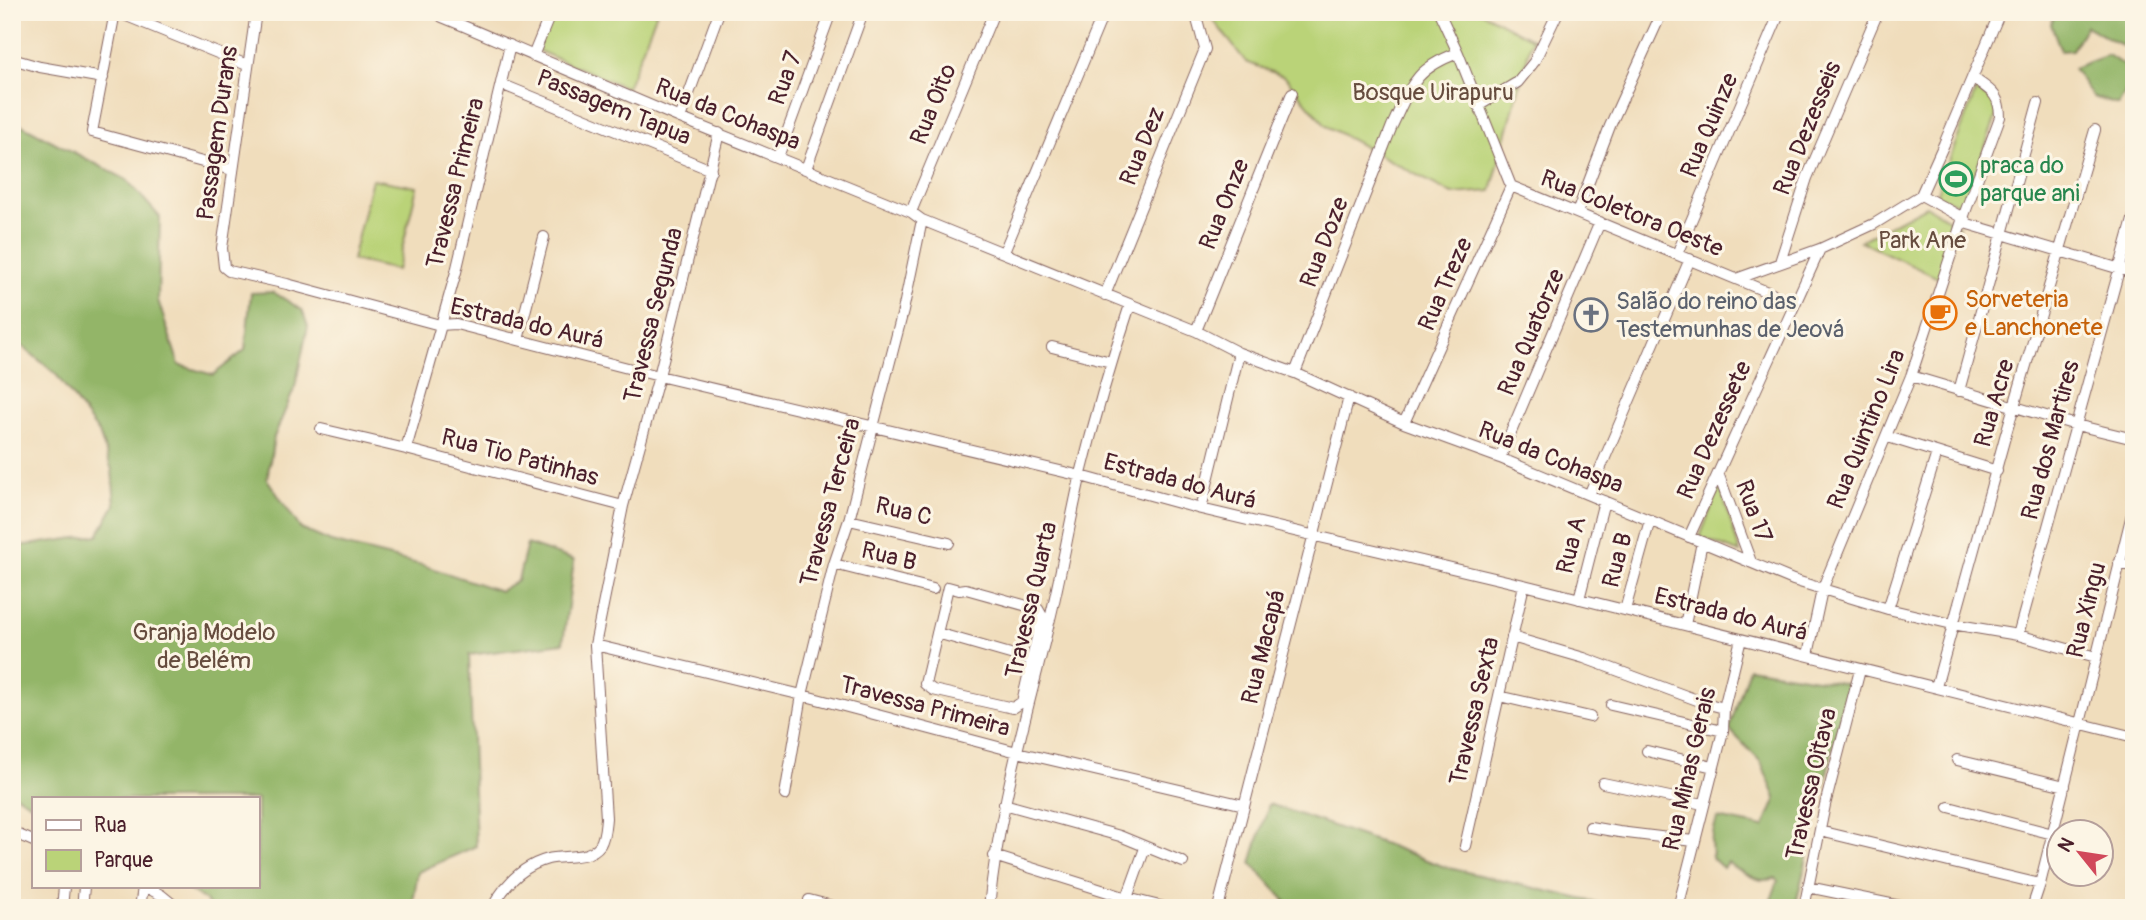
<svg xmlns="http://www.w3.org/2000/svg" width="2146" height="920" font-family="Pangolin,sans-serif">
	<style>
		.green { fill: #bad378; stroke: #827952; stroke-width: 2 }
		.forest { fill: #93b568; stroke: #6e6a4a; stroke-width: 2 }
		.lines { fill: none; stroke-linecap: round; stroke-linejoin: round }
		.minor-casing { stroke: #84625e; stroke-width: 12 }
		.minor { stroke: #fff; stroke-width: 10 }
		.labels { text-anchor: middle; stroke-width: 6; stroke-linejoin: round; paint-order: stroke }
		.street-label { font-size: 24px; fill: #4a1f2b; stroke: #fcf5e5 }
		.park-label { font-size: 24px; fill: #664c3e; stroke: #fcf5e5 }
		.leisure-label { font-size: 24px; fill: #27864d; stroke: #fcf5e5; text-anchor: start }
		.food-label { font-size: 24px; fill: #c56008; stroke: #fcf5e5; text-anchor: start }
		.worship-label { font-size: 24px; fill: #5b616d; stroke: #fcf5e5; text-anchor: start }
	</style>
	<rect width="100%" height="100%" fill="#fcf5e5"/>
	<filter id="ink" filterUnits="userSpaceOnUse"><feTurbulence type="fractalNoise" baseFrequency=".0143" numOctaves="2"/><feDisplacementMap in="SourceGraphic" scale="14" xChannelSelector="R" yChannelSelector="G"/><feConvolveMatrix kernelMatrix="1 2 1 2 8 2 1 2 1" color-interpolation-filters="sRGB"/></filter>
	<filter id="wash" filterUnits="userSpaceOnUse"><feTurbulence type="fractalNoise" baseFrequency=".00686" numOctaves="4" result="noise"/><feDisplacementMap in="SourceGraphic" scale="28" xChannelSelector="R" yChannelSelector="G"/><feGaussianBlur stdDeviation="1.57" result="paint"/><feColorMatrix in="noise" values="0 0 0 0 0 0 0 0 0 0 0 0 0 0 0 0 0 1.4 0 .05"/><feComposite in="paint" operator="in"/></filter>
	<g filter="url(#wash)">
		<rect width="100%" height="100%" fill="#f0ddbc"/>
		<path class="green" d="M550,12H657L627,88L534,49Z
			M1207,12H1481L1532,39L1491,191L1452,194L1326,126L1285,77L1246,62Z
			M1976,90L1996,103L1997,114L1965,201L1958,204L1936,195Z
			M372,179L417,187L397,270L352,260Z
			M1926,206L1959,226L1938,278L1860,241Z
			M1720,486L1740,553L1700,537Z"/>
		<path class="forest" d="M2056,12H2134V52L2086,26L2072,50L2061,51L2051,24Z
			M2108,55L2132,71L2134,67V87L2128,88L2118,105L2093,97L2073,68Z
			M12,120L127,180L160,217L158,300L179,365L213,375L245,350L251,293L273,292L302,310L308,326L295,387L274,437L267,479L301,529L331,542L422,565L500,591L518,580L527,544L574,560L563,643L469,655L476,846L418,872L412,908H211L205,900L184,887H257V799H33V805L12,793V547L98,535L115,505L112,470L99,433L55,373L12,338Z
			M1749,668L1848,684L1795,908H1768L1778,881L1776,878C1772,879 1768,880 1764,880C1755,880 1733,868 1728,862L1723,868L1712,858L1711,840L1717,818L1764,827L1776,798L1761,762L1729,729Z
			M1269,804L1379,842L1445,867L1598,903L1596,908H1283L1285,900L1251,863Z"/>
	</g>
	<g filter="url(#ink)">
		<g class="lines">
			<defs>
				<path id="minor" d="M115,12L92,132L232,170
					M117,12L247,65
					M256,12L222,248L224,267L229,271L287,284L440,325L456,324L659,376L1081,476L1201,509L1524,585L2134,737
					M438,12L442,17L459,24L680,118L911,212L922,220L1196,331L1239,353L1295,373L1404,423L1500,458L1793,580L1888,609L1952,624L2018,635L2096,657
					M1439,12L1458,53L1511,186L1794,303
					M533,56L551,12
					M12,59L40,67L103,78
					M501,84L711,170
					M1478,106L1518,82L1534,62L1558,12
					M680,118L719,12
					M778,157L831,12
					M806,169L863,12
					M1921,195L1963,218L1968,224L2134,273
					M911,212L994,12
					M1577,213L1610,126L1662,12
					M1004,252L1104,12
					M1677,254L1780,12
					M1780,262L1807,178L1878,12
					M1739,278L1820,249L1874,224L1921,195L1944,144L2000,12
					M1105,295L1205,49L1195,12
					M1196,331L1292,93
					M518,340L544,237
					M1052,347L1111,362
					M1295,373L1392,126C1411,86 1414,69 1458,53
					M1911,376L2076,425L2134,439
					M1959,391L2038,103
					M1404,423L1511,186
					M321,429L406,449L623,506
					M1888,437L1997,471
					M406,449L456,272L510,45
					M1500,458L1600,222
					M1718,473L1751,562
					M1589,495L1690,259
					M1201,509L1239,353
					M849,520L949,543
					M1689,537L1820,249
					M2119,563L2134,566
					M834,564L933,589
					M948,587L959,590L966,589L1038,609L1042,616L1022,702L1013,708L933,690L925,684Z
					M1579,599L1604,501
					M1888,609L1937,453
					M1625,610L1650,520
					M1685,625L1702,542
					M937,633L1031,660
					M2018,635L2134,216
					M1512,637L1584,658L1705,703L1724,708
					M595,645L802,695L1017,752L1244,805
					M1808,655L1822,590L1911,376L1963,218L2000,117C2000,94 1990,90 1973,78
					M1936,687L2005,437L2095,130
					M1499,696L1590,717
					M1611,705L1723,731
					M1647,751L1713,767
					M1957,760L2065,786
					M1603,783L1703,804
					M785,795L802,695L834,564L849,520L903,311L922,220
					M1004,804L1120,836L1183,862
					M1949,807L2053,834
					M1590,827L1619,832L1693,841
					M1820,831L2040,884
					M12,832L33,841
					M1465,846L1524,585
					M994,856L1127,898L1168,908
					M146,887L161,895L177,908
					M1808,887L1910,908
					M1127,898L1145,848
					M809,900L840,908
					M62,908L64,887
					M82,908L84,887
					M140,908L143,887
					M492,908C505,884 522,866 548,859C564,855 589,860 600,845C605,837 605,827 606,818L595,645L623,506L659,376L719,133
					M989,908C998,811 1026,718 1049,623C1061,575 1069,526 1080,478C1094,420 1111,362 1130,305
					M1218,908L1349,397
					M1678,908L1723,731L1724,708L1741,639
					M1804,908L1825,805L1860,670
					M2032,908L2040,884L2134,506"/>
			</defs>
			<use href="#minor" class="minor-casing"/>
			<use href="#minor" class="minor"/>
		</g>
	</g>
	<defs>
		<symbol id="stadium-ring" viewBox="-11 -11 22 22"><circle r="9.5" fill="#fcf5e5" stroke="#2e9e5b" stroke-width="1.5"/><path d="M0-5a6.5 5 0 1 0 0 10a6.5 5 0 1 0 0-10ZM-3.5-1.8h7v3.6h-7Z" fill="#2e9e5b"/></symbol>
		<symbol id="cafe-ring" viewBox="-11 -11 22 22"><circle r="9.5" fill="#fcf5e5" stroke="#e8710a" stroke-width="1.5"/><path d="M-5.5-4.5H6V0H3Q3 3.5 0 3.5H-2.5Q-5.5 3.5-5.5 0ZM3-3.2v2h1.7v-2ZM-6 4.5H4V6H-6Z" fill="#e8710a"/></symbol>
		<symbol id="church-ring" viewBox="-11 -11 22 22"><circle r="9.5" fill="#fcf5e5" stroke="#6b7280" stroke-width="1.5"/><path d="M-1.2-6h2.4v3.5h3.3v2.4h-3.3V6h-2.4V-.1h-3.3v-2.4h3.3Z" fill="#6b7280"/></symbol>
	</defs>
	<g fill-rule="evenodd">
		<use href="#stadium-ring" x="1937" y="160" width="38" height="38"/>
		<use href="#cafe-ring" x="1921" y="294" width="38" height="38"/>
		<use href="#church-ring" x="1572" y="296" width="38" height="38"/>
	</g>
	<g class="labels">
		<g class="street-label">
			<text transform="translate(785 78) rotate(-70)" y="8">Rua 7</text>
			<text transform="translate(933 104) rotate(-68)" y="8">Rua Oito</text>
			<text transform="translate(614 107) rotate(22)" y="8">Passagem Tapua</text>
			<text transform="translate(728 114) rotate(22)" y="8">Rua da Cohaspa</text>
			<text transform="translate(1709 125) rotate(-67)" y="8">Rua Quinze</text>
			<text transform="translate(1807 128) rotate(-68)" y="8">Rua Dezesseis</text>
			<text transform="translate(217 133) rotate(-82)" y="8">Passagem Durans</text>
			<text transform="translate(1142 146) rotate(-68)" y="8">Rua Dez</text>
			<text transform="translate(455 183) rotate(-76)" y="8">Travessa Primeira</text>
			<text transform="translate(1224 204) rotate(-68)" y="8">Rua Onze</text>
			<text transform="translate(1632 213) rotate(22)" y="8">Rua Coletora Oeste</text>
			<text transform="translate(1324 242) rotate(-69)" y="8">Rua Doze</text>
			<text transform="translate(1445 284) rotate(-66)" y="8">Rua Treze</text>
			<text transform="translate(653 315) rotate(-76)" y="8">Travessa Segunda</text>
			<text transform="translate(527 323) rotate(13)" y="8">Estrada do Aurá</text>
			<text transform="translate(1531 332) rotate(-67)" y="8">Rua Quatorze</text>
			<text transform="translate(1994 403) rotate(-74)" y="8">Rua Acre</text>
			<text transform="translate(1866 429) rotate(-68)" y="8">Rua Quintino Lira</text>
			<text transform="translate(1714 430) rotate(-66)" y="8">Rua Dezessete</text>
			<text transform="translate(2050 440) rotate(-75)" y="8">Rua dos Martires</text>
			<text transform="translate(520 457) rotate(15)" y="8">Rua Tio Patinhas</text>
			<text transform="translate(1551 457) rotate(22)" y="8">Rua da Cohaspa</text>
			<text transform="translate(1180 481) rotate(15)" y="8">Estrada do Aurá</text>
			<text transform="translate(830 502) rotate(-75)" y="8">Travessa Terceira</text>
			<text transform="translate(904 511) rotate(13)" y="8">Rua C</text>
			<text transform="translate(1754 511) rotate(70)" y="8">Rua 17</text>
			<text transform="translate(1571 545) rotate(-76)" y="8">Rua A</text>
			<text transform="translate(889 556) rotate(14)" y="8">Rua B</text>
			<text transform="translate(1617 560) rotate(-75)" y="8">Rua B</text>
			<text transform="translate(1031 600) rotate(-77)" y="8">Travessa Quarta</text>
			<text transform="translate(2086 610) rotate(-76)" y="8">Rua Xingu</text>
			<text transform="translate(1731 614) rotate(14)" y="8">Estrada do Aurá</text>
			<text transform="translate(1263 647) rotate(-76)" y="8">Rua Macapá</text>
			<text transform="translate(925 706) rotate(15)" y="8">Travessa Primeira</text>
			<text transform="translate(1474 711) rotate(-77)" y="8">Travessa Sexta</text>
			<text transform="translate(1689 769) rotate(-77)" y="8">Rua Minas Gerais</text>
			<text transform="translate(1811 784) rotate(-77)" y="8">Travessa Oitava</text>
		</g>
		<g class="park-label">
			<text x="1433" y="100">Bosque Uirapuru</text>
			<text x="1922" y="248">Park Ane</text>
			<text x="204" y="640">Granja Modelo<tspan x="204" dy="28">de Belém</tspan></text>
		</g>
		<g class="leisure-label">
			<text x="1980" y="173">praca do<tspan x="1980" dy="28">parque ani</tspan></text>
		</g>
		<g class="food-label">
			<text x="1965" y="307">Sorveteria<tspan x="1965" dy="28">e Lanchonete</tspan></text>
		</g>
		<g class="worship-label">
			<text x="1616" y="309">Salão do reino das<tspan x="1616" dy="28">Testemunhas de Jeová</tspan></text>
		</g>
	</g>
	<rect width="2146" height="920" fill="none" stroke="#fcf5e5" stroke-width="42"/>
	<rect x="32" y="797" width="228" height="91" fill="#fcf5e5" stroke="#b59f9b" stroke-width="2"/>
	<rect x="46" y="820" width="35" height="10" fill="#ffffff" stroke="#b59f9b" stroke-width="2"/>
	<text x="94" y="832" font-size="21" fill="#4a1f2b">Rua</text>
	<rect x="46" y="850" width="35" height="21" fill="#bad378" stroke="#b59f9b" stroke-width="2"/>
	<text x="94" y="867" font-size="21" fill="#4a1f2b">Parque</text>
	<g transform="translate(2080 853) rotate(300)"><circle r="33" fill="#fcf5e5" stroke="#b59f9b" stroke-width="2"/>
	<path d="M0-5L12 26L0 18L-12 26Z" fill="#d1495b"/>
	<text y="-10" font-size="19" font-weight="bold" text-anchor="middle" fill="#4a1f2b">N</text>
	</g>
</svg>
